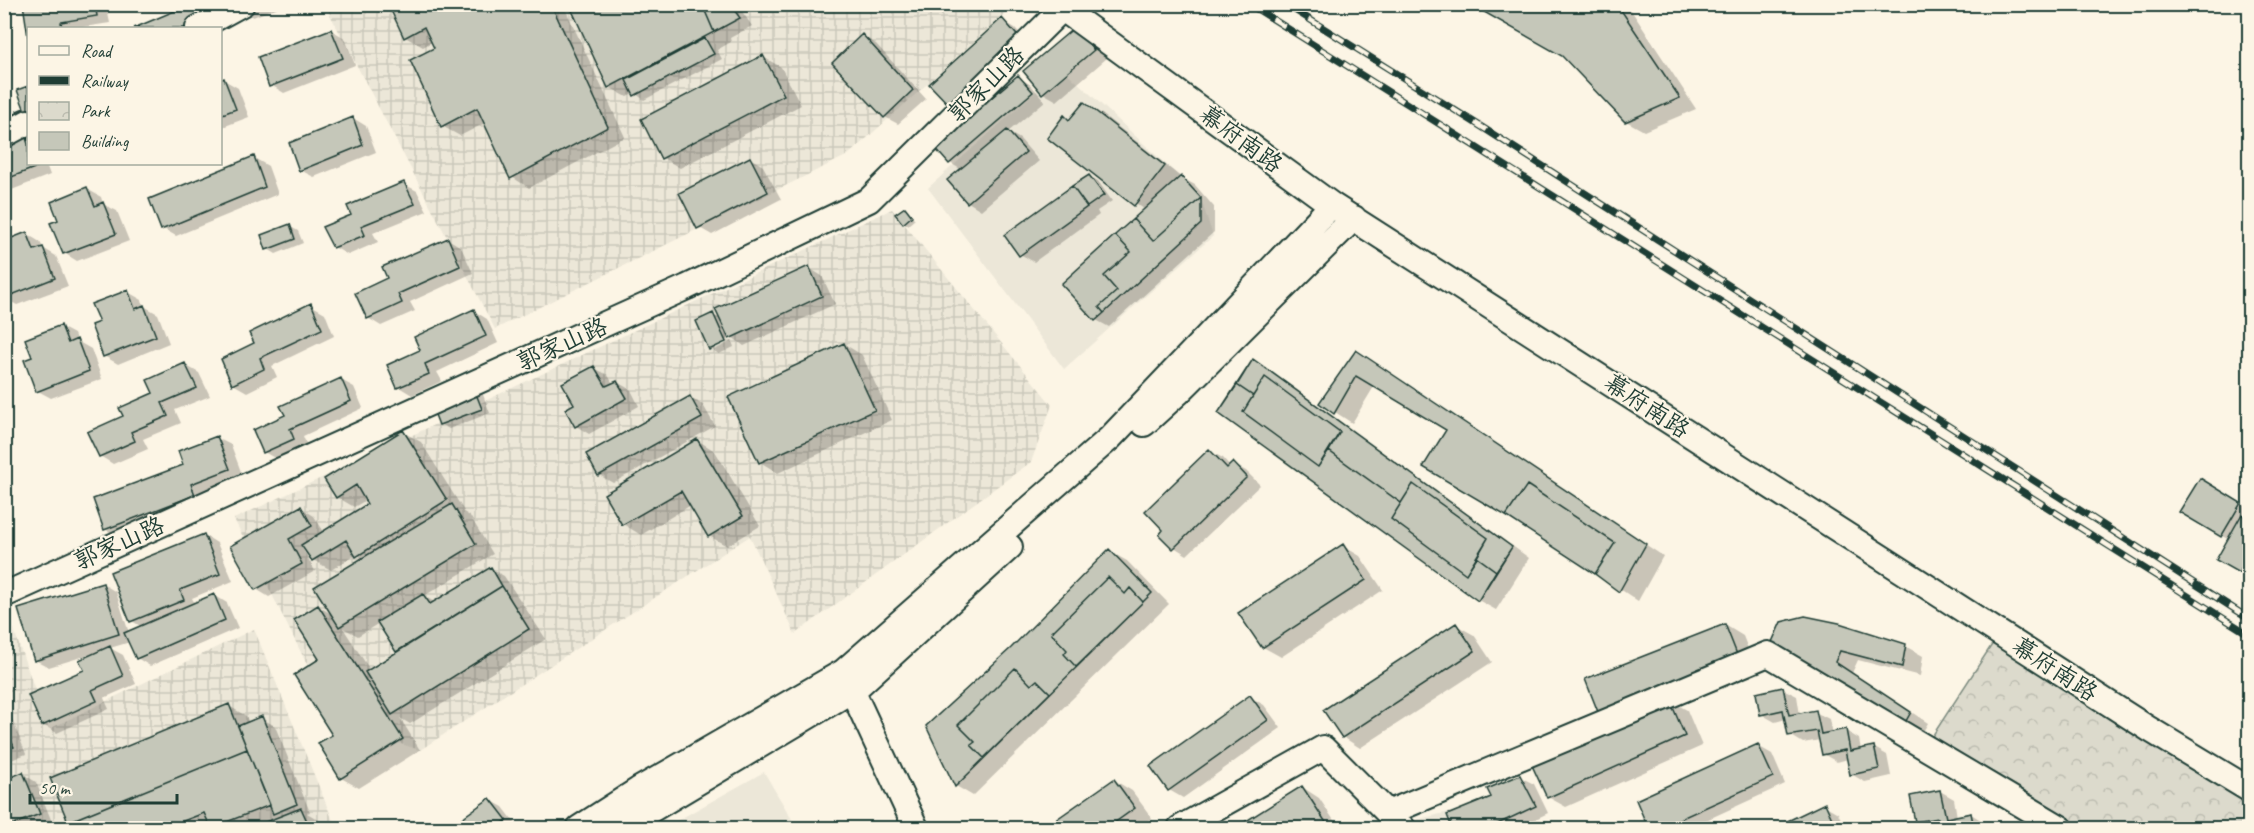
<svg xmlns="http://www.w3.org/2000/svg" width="2254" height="833" font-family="Caveat,'LXGW WenKai TC',sans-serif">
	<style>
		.built { fill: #ece7d8 }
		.industrial { fill: url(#industrial-grid) }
		.park { fill: url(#park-crowns); stroke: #7e8c80; stroke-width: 1.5 }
		.shadow { fill: #0003; fill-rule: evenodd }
		.building { fill: #c5c7b9; stroke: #1f3d34; stroke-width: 1.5 }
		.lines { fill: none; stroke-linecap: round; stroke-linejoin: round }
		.minor-casing { stroke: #1f3d34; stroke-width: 28 }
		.minor { stroke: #fcf5e5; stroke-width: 24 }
		.rail-casing { stroke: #1f3d34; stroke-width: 7 }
		.rail { stroke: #fcf5e5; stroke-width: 4.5; stroke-dasharray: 14; stroke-linecap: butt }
		.labels { text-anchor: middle; stroke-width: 4.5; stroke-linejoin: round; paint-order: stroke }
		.street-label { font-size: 24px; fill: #1f3d34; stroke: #fcf5e5 }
	</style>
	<defs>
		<pattern id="industrial-grid" width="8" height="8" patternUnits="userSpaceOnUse" patternTransform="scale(1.5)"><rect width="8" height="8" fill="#ece7d8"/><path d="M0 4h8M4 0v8" fill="none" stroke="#cac7ba"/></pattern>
		<pattern id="park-crowns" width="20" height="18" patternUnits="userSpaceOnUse" patternTransform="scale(1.5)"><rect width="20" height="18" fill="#dcdacc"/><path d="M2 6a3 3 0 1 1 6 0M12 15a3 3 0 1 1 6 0" fill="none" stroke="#bcbcb0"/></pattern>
	</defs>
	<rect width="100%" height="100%" fill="#fcf5e5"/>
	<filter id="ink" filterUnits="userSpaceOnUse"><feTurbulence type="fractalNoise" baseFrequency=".0167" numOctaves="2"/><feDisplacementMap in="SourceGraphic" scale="12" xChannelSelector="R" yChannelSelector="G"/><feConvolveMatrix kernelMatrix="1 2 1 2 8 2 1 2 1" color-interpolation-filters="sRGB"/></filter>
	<g filter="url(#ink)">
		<path class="built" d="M1062,68L1200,196L1213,236L1064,369L928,188Z
			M764,772L797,828H664Z
			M1449,812L1459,828H1353L1362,821L1382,828Z"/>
		<path class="industrial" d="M1009,4L1013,7L848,155L495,329L325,5Z
			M892,209L1052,405L1031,462L795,634L750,536L420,750L337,724L234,519Z
			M12,625L49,729L254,629L336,828H5L4,629Z"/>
		<path class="park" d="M1995,640L2249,798V828H2079L1931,738Z"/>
		<path class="shadow" d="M24,4H106L110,23L77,28H29Z
			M195,4L209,12L215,28H138Z
			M238,4H286L253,17L240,10Z
			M390,4H563L625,137L529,188L512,177L485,123L460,136L442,126L436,49L432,42L423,47L405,37Z
			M571,4H737L752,26L730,38L731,42L717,50L722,59L644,100L635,93L627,97L609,87Z
			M1472,4H1627L1696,109L1644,131L1626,121L1564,55Z
			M1002,20L1015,28L1035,49L964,113Z
			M331,30L345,38L355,65L284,93L271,85Z
			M863,36L876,44L926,99L898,124L885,117Z
			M1088,37L1107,58L1057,101L1043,93Z
			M763,57L781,67L801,105L680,168L663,158Z
			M1018,77L1031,85L1045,101L1008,132L1020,139L1039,161L981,210L968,202L962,170L950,163Z
			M224,80L238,88L249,117L220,128V82Z
			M1084,104L1102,114L1182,178L1195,185L1214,207V232L1109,327L1096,320L1145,210L1049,137L1064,117L1070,121Z
			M353,118L366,126L376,152L314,177L300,170Z
			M4,125L28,139V164H46L50,175L4,193Z
			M254,158L268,166L278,194L176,236L162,228Z
			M750,158L763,166L781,199L712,235L698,227Z
			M1089,176L1098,181L1112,201L1097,211L1099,215L1034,262L1020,254Z
			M404,184L417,191L427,211L373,233L378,242L348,255L334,247L353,216Z
			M87,189L101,197L103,204L117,211L129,241L77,261L64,253L60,221Z
			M905,209L915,219L908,225L904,223Z
			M289,226L298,231L303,243L276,254L268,249Z
			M27,234L40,242L43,248L56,256L68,286L17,305L4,298V242Z
			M448,239L461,247L473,273L410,302L415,311L381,326L368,318L389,279Z
			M809,268L822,276L835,304L744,346L732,337L714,346V350L732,341L734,347L719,354L711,349L713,315L722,320Z
			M128,292L142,300L144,306L158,314L169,343L118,364L104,356L100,323Z
			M311,305L325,313L334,336L272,366L277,377L247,392L233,384L256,344Z
			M474,311L487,319L498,343L437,372L442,381L412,395L399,387L389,366L422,350Z
			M61,327L74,334L77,341L91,349L102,379L51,398L38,391L33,358Z
			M844,344L862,355L892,420L778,473L760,462Z
			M1356,352L1663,556L1638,601L1596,573L1448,429L1375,385L1352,423L1335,412Z
			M1253,361L1271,372L1529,558L1496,610L1478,600Z
			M185,365L199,373L210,396L175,410L181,423L143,439L148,449L113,464L100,456L125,417L155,394Z
			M594,368L608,375L613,384L617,382L631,390L639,406L589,434L576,426V405Z
			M341,380L354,387L363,408L303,436L307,446L278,460L264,452L287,416Z
			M473,387L482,392L490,413L449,429L440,424Z
			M690,398L703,405L715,426L613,483L599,475Z
			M403,432L421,442L464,511H462L470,516L493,554L424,596L436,603L491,569L504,576L546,639L410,724L400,718L420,750L359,788L341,778L321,659L318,606L333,615L363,559L357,554L331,570L313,560L303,545L301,546L315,571L269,597L256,589L301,508L314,516L324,532L369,504L366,500L354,507L337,497ZM379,623L399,652L370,670L343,628L358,636Z
			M217,438L231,445L243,477L204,492L208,502L119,537L105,529L185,466Z
			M697,440L715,451L760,526L727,546L709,536L691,505L641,535L623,524Z
			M1209,451L1223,458L1230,466L1233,464L1246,471L1260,485L1187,555L1174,547Z
			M2200,480L2250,509L2249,577L2218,559L2229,540L2181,511Z
			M204,535L217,543L233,581L192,598L195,604L214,595L227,603L238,628L150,666L137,658L130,642L110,648L123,655L136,684L104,698L109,709L57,733L43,725L86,670L89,657L88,655L49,667L35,660L103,584L116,592L129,633L142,627L132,621Z
			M1343,546L1360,556L1383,590L1281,657L1263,647Z
			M1109,551L1127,561L1169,604L973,796L956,786L1012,649Z
			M1782,623L1905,646L1923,656L1920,676L1858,660L1852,673L1928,723L1920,737L1875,732L1858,721Z
			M1456,625L1474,635L1492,662L1360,748L1343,737Z
			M1725,625L1743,636L1757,672L1676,704L1687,710L1702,746L1566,807L1548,797Z
			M1783,689L1797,696L1800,715L1815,712L1829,719L1832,734L1846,731L1859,739L1861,750L1873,747L1887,755L1891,776L1865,782L1851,774L1848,759L1837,762L1823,754L1820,740L1803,743L1790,735L1786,719L1775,722L1761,714Z
			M1250,697L1264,705L1281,728L1183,798L1169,790L1152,766Z
			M229,706L246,716L249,723L261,718L275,726L310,812L307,813L319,820L323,828H72L52,778Z
			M4,711L10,714L26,754L4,763Z
			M1758,746L1772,754L1785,784L1689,828H1650L1638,801Z
			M23,774L36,782L52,822L36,828H4V781Z
			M1520,777L1534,784L1548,813L1517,828H1446L1493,798Z
			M1114,780L1132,791L1152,818L1138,828H1047Z
			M1302,787L1319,798L1339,828H1238Z
			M1940,791L1954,799L1957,817L1971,814L1984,822L1986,828H1942V827L1929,828L1916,821Z
			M490,800L503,807L519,828H451Z
			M1824,805L1838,813L1845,828H1777Z"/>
		<path class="building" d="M23,4H95L97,16L61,22L62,28H28V37Z
			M191,4H197L205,28H134Z
			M388,4H551L608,127L510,179L477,108L441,127L410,60L434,48L424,27L404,38Z
			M569,4H702L714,32L608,88Z
			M702,4H730L740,18L714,32Z
			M1470,4H1617L1680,98L1625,122L1562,56Z
			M1002,18L1022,41L950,106L929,84Z
			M1075,27L1094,50L1042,94L1023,71Z
			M331,29L343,58L269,87L258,57Z
			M862,34L913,90L884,118L832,63Z
			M705,38L714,54L634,96L626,80Z
			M763,55L784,95L661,159L641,119Z
			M1018,75L1033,92L949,164L934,147Z
			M224,78L236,109L220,115V80Z
			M28,86V141L17,111L24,108L17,90Z
			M1084,102L1165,166L1134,206L1047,138L1064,115L1069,120Z
			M353,117L363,145L299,171L289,143Z
			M4,123L25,135L28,144V164H36L37,167L4,180Z
			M1007,130L1026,152L967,203L947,180Z
			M254,156L265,187L161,230L149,199Z
			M750,157L768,192L697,229L679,193Z
			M1089,175L1104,195L1087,207L1072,186Z
			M1181,176L1201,198L1153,241L1133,219Z
			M404,182L415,204L361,226L365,235L333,248L322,227L351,215L347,206Z
			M1072,186L1087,207L1019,256L1004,235Z
			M87,187L95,206L103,202L116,234L63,254L50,223L58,220L51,202Z
			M1201,198V224L1104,313L1099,307L1117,291L1104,276L1131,252L1115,235L1133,219L1153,241Z
			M905,207L912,216L903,224L895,214Z
			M290,224L295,239L266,250L261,235Z
			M27,232L34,250L43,247L55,278L4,298V241Z
			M1115,235L1131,252L1104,276L1117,291L1099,307L1104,313L1095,321L1061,284Z
			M448,238L460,266L398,294L402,303L367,319L355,293L387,278L382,267Z
			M809,266L822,296L729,339L715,309Z
			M128,290L135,309L144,305L156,336L103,357L91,325L99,322L91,304Z
			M311,303L322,329L260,358L264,369L232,385L221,359L254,343L249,333Z
			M474,309L486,336L425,364L429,374L397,388L387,365L420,350L414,337Z
			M713,313L726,342L709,350L696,321Z
			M61,325L68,343L77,339L89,371L36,392L24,360L32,357L25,339Z
			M844,343L875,410L759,463L728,397Z
			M1356,350L1646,544L1619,592L1595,574L1615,543L1527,485L1506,516L1423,467L1446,430L1356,376L1334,414L1319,403Z
			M1253,359L1512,547L1478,601L1218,413Z
			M1253,359L1512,547L1496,571L1477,557L1488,538L1413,484L1401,503L1329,451L1340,432L1265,377L1253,396L1237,385Z
			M185,363L197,388L162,403L168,416L131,432L135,441L99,457L87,432L123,416L119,408L153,393L147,380Z
			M594,366L606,386L617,381L627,398L575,427L565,409L574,404L562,383Z
			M1265,377L1340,432L1318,467L1243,412Z
			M341,378L351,401L290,429L294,439L263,453L253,430L285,415L280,406Z
			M1237,385L1253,396L1243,412L1318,467L1329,451L1401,503L1391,519L1466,574L1477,557L1496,571L1478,601L1218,413Z
			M473,386L482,409L439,425L430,402Z
			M690,396L702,418L598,476L586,454Z
			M403,430L447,500L356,557L346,540L312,561L301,545L367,504L356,485L336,498L324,479Z
			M217,436L230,469L191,484L195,495L104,530L93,499L183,465L178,451Z
			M697,439L743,516L708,537L681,491L622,525L604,494Z
			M1209,449L1227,468L1233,462L1247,477L1173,549L1159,535L1163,530L1145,511Z
			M2200,478L2241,503L2221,537L2179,512Z
			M1413,484L1488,538L1466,574L1391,519Z
			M1527,485L1615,543L1595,574L1506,516Z
			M452,504L476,544L339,627L314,587Z
			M301,506L312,526L289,539L302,564L255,590L230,546Z
			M2242,514L2250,518V555L2239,573L2216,560Z
			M204,534L220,574L180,590L184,600L130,622L110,572Z
			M1343,544L1366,580L1262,648L1238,613Z
			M1109,549L1152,593L955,787L926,726L1011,648Z
			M491,567L502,586L396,652L377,622L423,594L430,604Z
			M1108,577L1125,594L1130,588L1143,602L1076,667L1064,654L1067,650L1051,633Z
			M103,583L119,634L34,661L18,609Z
			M502,586L529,629L392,715L365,672Z
			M214,594L225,620L136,659L124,633Z
			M318,605L403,739L340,779L318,743L332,735L294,675L319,659L294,620Z
			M1805,616L1839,623L1906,644L1902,667L1840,651L1835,662L1911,712L1902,728L1865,710L1857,723L1763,662L1781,622Z
			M1456,623L1475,651L1342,738L1323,710Z
			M1725,624L1740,662L1600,717L1585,679Z
			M110,646L123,676L92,690L97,701L42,726L28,695L84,670L79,660Z
			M1015,668L1031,685L1037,680L1050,693L984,758L971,745L975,742L958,725Z
			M1783,687L1789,715L1816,710L1821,734L1846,729L1850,751L1874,746L1879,769L1850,775L1845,750L1822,755L1817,731L1788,736L1783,710L1760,715L1756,693Z
			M1250,695L1268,720L1168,791L1150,766Z
			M1669,698L1685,736L1547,798L1530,761Z
			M229,704L247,749L68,822L50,778Z
			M262,716L297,804L273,814L238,726Z
			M4,724L14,747L4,750Z
			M1758,744L1773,777L1660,828H1648L1636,800Z
			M247,749L270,805L211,828L204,813L165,828H71L68,822Z
			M23,772L40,814L4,828V780Z
			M1520,775L1536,806L1489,828H1442L1451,825L1447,815L1491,797L1487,789Z
			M1114,779L1135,808L1107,828H1044Z
			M1302,786L1327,824L1320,828H1235Z
			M1940,790L1946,818L1971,813L1974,828H1941L1938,818L1915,822L1910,796Z
			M490,798L507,820L496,828H448Z
			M1825,803L1836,828H1773Z
			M301,808L310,828H250Z"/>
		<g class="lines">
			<defs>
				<path id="minor" d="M1056,4L1332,205L2149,729L2250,790
					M198,28L242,4
					M4,135L28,122
					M1144,424L1178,393L1354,218
					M4,595L687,287L869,200L1062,9
					M845,675L916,828
					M1388,813L1768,654L2061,828
					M579,828L638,790L843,672L1110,438L1332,205
					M621,828L856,688L1010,547
					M1180,828L1323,748L1403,828"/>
			</defs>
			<use href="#minor" class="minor-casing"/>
			<use href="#minor" class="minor"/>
			<defs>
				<path id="rail" d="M1249,4L2250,635
					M1285,4L1485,129L2250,619"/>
			</defs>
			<use href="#rail" class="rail-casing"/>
			<use href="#rail" class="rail"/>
		</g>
	</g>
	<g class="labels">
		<g class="street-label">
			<text transform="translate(986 84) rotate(-45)" y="8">郭家山路</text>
			<text transform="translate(1241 139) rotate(36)" y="8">幕府南路</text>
			<text transform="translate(562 344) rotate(-24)" y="8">郭家山路</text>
			<text transform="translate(1647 406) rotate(33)" y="8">幕府南路</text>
			<text transform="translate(119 543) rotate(-24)" y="8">郭家山路</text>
			<text transform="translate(2055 669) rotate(33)" y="8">幕府南路</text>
		</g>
	</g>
	<rect width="2254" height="833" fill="none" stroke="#fcf5e5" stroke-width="24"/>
	<rect x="12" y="12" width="2230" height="809" fill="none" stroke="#1f3d34" stroke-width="2" filter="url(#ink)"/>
	<rect x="27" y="27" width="195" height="138" fill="#fcf5e5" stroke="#a4ab9e" stroke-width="1.5"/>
	<rect x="39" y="46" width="30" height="9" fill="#fcf5e5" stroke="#a4ab9e" stroke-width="1.5"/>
	<text x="81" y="57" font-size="18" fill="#1f3d34">Road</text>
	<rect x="39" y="76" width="30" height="9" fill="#1f3d34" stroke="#a4ab9e" stroke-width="1.5"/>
	<text x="81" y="87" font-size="18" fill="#1f3d34">Railway</text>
	<rect x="39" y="102" width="30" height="18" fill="url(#park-crowns)" stroke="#a4ab9e" stroke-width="1.5"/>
	<text x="81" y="117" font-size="18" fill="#1f3d34">Park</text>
	<rect x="39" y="132" width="30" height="18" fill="#c5c7b9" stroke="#a4ab9e" stroke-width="1.5"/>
	<text x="81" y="147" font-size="18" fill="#1f3d34">Building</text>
	<path d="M30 794v9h147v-9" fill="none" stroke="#1f3d34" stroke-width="3"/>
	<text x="39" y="794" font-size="18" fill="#1f3d34" stroke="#fcf5e5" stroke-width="4.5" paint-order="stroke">50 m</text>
</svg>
